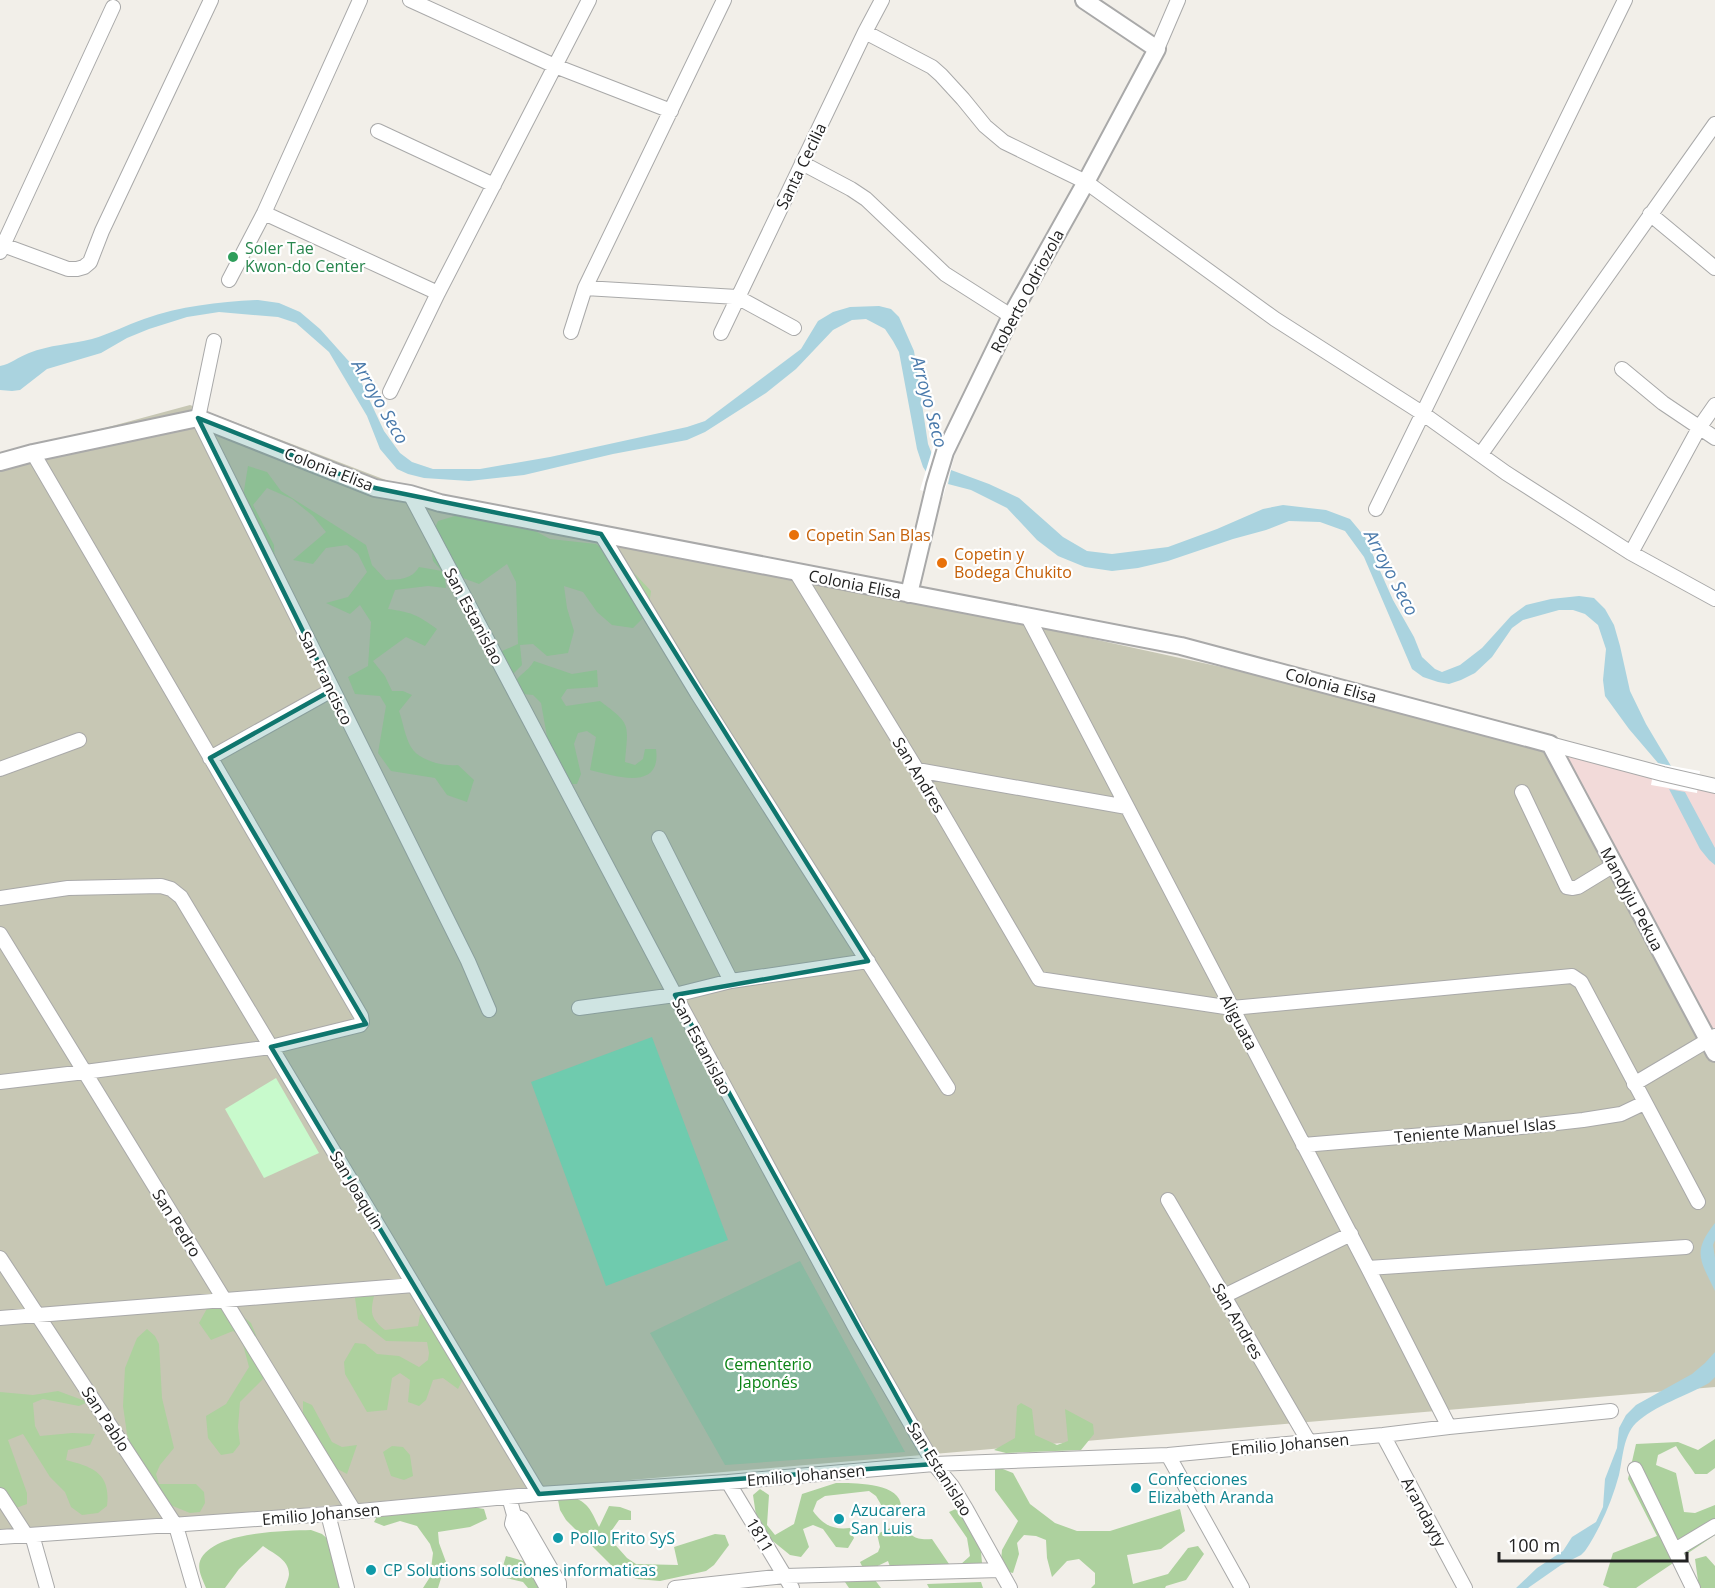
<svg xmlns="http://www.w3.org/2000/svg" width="1715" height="1588" font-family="'Open Sans',sans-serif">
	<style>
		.commercial { fill: #f2dad9 }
		.construction { fill: #c7c7b4 }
		.forest { fill: #add19e }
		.cemetery { fill: #aacbaf }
		.park { fill: #c8facc }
		.pitch { fill: #88e0be }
		.water { fill: #aad3df }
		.pier { fill: #fff }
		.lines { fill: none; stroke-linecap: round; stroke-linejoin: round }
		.minor-casing { stroke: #a9a9a9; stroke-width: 16 }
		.tertiary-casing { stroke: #a9a9a9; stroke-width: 20 }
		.minor { stroke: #fff; stroke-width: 14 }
		.tertiary { stroke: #fff; stroke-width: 16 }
		.marked { fill: #0f766e; fill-opacity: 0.2; stroke: #0f766e; stroke-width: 4.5; stroke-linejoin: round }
		.leisure-dot { fill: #2e9e5b; stroke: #fff; stroke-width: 2 }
		.food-dot { fill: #e8710a; stroke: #fff; stroke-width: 2 }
		.culture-dot { fill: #0f9aa8; stroke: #fff; stroke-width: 2 }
		.labels { text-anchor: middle; stroke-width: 4.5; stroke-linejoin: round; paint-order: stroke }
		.street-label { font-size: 16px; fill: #222; stroke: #fff }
		.leisure-label { font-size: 16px; fill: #27864d; stroke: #fff; text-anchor: start }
		.food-label { font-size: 16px; fill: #c56008; stroke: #fff; text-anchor: start }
		.park-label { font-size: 16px; fill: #0c8416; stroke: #fff }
		.culture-label { font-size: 16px; fill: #0d838f; stroke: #fff; text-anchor: start }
		.water-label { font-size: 18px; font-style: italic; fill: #4a7aab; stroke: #fff }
	</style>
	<rect width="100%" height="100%" fill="#f2efe9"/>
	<path class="commercial" d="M1556,750L1715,788V1043Z"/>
	<path class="construction" d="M190,405L417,492L1553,739L1715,1045V1387L0,1534V458L38,446Z"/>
	<path class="forest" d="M248,466L267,472L281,491L366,545L372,565L386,580C400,579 411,580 419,567L442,571L433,561L430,539L438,521L489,506L550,539L596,544L636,575L651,591L648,613L633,628L612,625L597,612L583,592L564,586L567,608L574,631L568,653L547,656L533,644L520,645L522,665L509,678L498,671L502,651L518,644L516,582L507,564L479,584L444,571L446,588L428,586L395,590L388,609C411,612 418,615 437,629L425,646L406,637L373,661L385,676L392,691H403L412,695L399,711C403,722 405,737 411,747C418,760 444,767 458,765L474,780L467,802L447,795L435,778L391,771L378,753L386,706L380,696L355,694L348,677L368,666L371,622L360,605L350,614L326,603L348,597L367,572L358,554L347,545L326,548L313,564L293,560L326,532L313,516L292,499L267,488L253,505L274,545L275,566L246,531L241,509Z
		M534,661L572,674L597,670L598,687L567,689L561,698L566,706L600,701C632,725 628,723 625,762L635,765L643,759L645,749H656C662,792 615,776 590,770L596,737L587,731L578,733L574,744L581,774L577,784H571L551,759L541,703L533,695L523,694L513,686C519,673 527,673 534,661Z
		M359,1286L375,1291C371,1311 368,1316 385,1330L418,1326L420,1315L429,1310L463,1379L458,1389L443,1378L433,1380L426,1400L419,1406L408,1402L410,1380L400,1373L392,1378L387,1410L367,1412L345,1374L344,1362L355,1343L365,1344L377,1354L399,1356L419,1367L428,1360L429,1353L427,1342L386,1341L358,1319L355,1298Z
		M221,1299L251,1323L256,1335L266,1369L263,1379L240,1402L238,1427L240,1444L233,1453L221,1455L208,1438L206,1416L226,1404L249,1367L241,1337L233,1331L211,1340L199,1323L210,1303Z
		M147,1329L155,1336L159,1344L162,1398L174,1448L160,1465L156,1474L159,1484H196L204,1492L205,1503L200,1512L190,1513L158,1500L131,1447L127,1434L123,1406L125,1368L137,1338Z
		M58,1391L88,1402L79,1406L43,1399L33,1403L35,1426L40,1436L72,1433L95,1434L90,1445L68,1450L66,1460C93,1467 111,1473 107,1506L98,1513L82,1515L71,1507L65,1492L50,1477L23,1434L8,1440L27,1493V1504L16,1508L0,1490V1392L33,1395Z
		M303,1401L312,1405L332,1442L342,1447L357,1445L347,1474L332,1466L303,1421Z
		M1021,1403L1032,1409L1035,1435L1057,1445L1068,1441L1065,1409L1093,1424L1094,1434L1081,1450L1006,1453L994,1450L1015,1438L1017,1406Z
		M1715,1439V1468L1707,1474H1695C1689,1464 1682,1457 1676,1446L1658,1455L1656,1465L1676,1473L1684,1512L1695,1513L1715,1505V1535L1636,1588H1610L1603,1585L1613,1553L1657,1536L1628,1479L1636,1444L1678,1442L1698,1450Z
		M392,1446L403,1447L410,1455L413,1476L404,1480L391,1476L383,1452Z
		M995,1466L1013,1473L1030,1504L1055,1523L1077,1531H1110L1180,1509L1185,1531L1161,1549L1127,1555L1133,1584L1168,1574L1188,1548L1198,1546L1204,1554L1186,1580L1166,1586L1165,1588H1091L1095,1584V1573L1079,1559L1067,1561L1052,1577L1047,1558L1046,1540L1036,1536L1024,1535L1017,1543L1019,1554L1013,1573L1000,1570L1002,1550L1018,1521L995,1490Z
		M836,1483C852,1483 903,1482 901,1508C900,1511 899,1514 898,1517L887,1515L876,1496L869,1491L825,1496L817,1501L813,1511C823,1525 833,1530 850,1528L854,1538L848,1548L836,1547L823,1529L813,1525L803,1529L809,1547L801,1557L790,1555L758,1529L753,1495L760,1489L769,1495L767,1525L775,1535L794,1524L802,1494Z
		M567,1494C588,1503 589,1506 599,1527L609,1506L620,1507L631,1511V1520H619L612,1530L611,1540L627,1558L636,1564L678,1565L674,1547L715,1534L725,1535L729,1545L714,1565L706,1571L660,1581L637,1579L617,1571L566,1520L560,1510L557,1495Z
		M462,1505L484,1509L487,1519L470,1527L438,1532L439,1543L446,1562L438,1588H423L430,1577L433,1553L430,1544L417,1526L400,1521L384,1526L374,1522L380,1511Z
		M958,1508L980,1540L982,1563L975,1571L951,1578L895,1581L888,1561L865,1572L860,1562L878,1552L880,1547L877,1534L902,1523C912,1537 914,1540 932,1539L949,1564L960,1565L970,1556L967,1538L949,1512Z
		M311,1530L322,1534L330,1541L352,1588H285C286,1584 289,1578 289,1574C289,1559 272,1553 263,1546L239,1569L225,1588H206C203,1580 197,1570 200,1561C212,1531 284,1531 311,1530Z
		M506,1556L527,1562L548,1588H528L523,1582L502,1577L503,1566Z
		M1706,1556L1715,1566V1588H1699L1695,1559Z
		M872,1576L881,1588H849L843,1579Z
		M981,1582L983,1588H929L927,1584Z"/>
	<path class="cemetery" d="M800,1261L905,1452L725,1465L650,1333Z"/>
	<path class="park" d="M276,1078L319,1153L264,1178L225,1109Z"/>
	<path class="pitch" d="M652,1037L728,1240L606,1286L531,1082Z"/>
	<path class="water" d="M258,300L279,303L300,312L320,329L354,367L384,431L400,453L412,462L433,469H480L550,457L687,427L705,421L801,349L818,321L833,312L850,307L879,306L891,309L899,317L914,351L928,444L932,454L927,473L923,467L917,449L899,352L893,341L885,329L866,319L852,320L833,330L796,369L766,393L705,432L687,440L613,454L524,475L469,481L424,478L408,474L397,469L380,449L367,416L329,352L296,323L278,317L219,312L187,317L149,329L127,338L101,353L47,369L20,390L12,391L0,390V366C11,364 18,357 29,353C49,345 72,344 92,339C110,334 126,325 144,319C181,306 219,302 258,300Z
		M951,470L989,484L1019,498L1063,537L1087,551L1112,554L1168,547L1217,529L1263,509L1283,505L1326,510L1350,519L1365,537L1393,600L1414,637L1422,657L1435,669L1442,672L1460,665L1482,648L1511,616L1526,605L1551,599L1579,596L1594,598L1605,609L1614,625L1620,646L1630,691L1646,724L1671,766L1658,763L1629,729L1605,696L1603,680L1606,649L1598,625L1585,614L1573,610H1559L1523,620L1512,628L1492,657L1475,673L1461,680L1449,684L1438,682L1423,677L1412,669L1364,557L1345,531L1320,522L1289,521L1266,530L1233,539L1168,561L1138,568L1112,571L1085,567L1058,556L1037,540L1007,508L971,490L948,484Z
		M1669,789L1685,792L1715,848V865L1709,860L1700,849Z
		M1715,1223V1240L1713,1245L1715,1258V1291C1700,1260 1692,1252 1715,1223Z
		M1715,1352V1377L1709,1383C1688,1395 1654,1406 1636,1423C1623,1436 1623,1458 1619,1475C1612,1501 1600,1529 1585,1551L1581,1555L1561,1565L1528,1588H1516L1537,1568L1563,1551L1572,1537L1596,1522L1603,1507L1605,1479L1617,1448L1619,1428L1626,1415L1636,1405L1692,1374L1705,1363Z"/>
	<path class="pier" d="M934,444L956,451L943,497L920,490Z
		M1655,763L1700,771L1697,793L1651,785Z"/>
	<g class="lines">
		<defs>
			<path id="minor" d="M410,0L555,66L671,111
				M865,32L932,67L941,75L963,99L985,126L1004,142L1086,182L1275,319L1422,413L1506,473L1631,553L1715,599
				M1157,49L1178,0
				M378,131L494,185
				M802,163L851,189L866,199L945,274L1011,316
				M264,213L438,293
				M1650,214L1715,268
				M3,245L68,269H77L84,267L90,262L102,231L211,0
				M0,252L113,7
				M229,280L264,213L360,0
				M585,288L737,297L794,328
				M571,332L585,288L724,0
				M721,333L865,32L882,0
				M214,341L198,418L468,961L489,1010
				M1622,369L1663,403L1715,438
				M390,392L438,293L589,0
				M1481,454L1715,124
				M410,494L675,995L857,1331L934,1464L952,1486L966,1509L1010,1588
				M1376,509L1625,0
				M601,534L697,693L948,1088
				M1631,553L1699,428L1715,405
				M796,572L917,770L1039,979L1232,1008L1572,976L1581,982L1698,1202
				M1028,617L1368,1268L1449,1427
				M1550,744L1663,774L1715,786
				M210,758L332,690
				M0,769L79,740
				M917,770L1127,807
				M1522,792L1567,887L1573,888L1578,887L1614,865
				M659,838L731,981
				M0,898L68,888L161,886L171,889L181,897L539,1494
				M0,934L354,1511
				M579,1008L675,995L731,981L868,961
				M0,1082L85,1072L271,1047L360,1025L362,1022L361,1016L33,453
				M1634,1084L1715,1036
				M1303,1145L1521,1127L1583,1120L1621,1114L1644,1103
				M1168,1200L1309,1442
				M0,1258L176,1526L194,1588
				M1368,1268L1686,1247
				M1224,1296L1351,1234
				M0,1318L414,1285
				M1383,1435L1465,1588
				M1168,1455L1242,1588
				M1635,1469L1693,1588
				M728,1482L792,1588
				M0,1495L26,1535
				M509,1497L514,1515L512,1524L547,1588
				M328,1514L347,1588
				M514,1515L522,1519L559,1583V1588
				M32,1535L47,1588
				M0,1537L328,1514L539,1494L728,1482L934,1464L1168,1455L1383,1435L1449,1427L1611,1411
				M1675,1550L1715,1526
				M675,1588L785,1576L1000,1570"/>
			<path id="tertiary" d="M0,462L33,453L198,418L375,488L410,494L440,503L1181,646L1550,744L1715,1053
				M909,594L935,485L945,452L1011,316L1086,182L1157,49L1084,0"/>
		</defs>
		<use href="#minor" class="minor-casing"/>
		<use href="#tertiary" class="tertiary-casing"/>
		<use href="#minor" class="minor"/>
		<use href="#tertiary" class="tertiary"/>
	</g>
	<path class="marked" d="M198,418L375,488L601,534L868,961L675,995L934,1464L539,1494L271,1047L366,1024L210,758L332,690Z"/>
	<circle class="leisure-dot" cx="233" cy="257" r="6"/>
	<g class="food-dot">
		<circle cx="794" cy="535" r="6"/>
		<circle cx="942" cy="563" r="6"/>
	</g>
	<g class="culture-dot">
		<circle cx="1136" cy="1488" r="6"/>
		<circle cx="839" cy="1519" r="6"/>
		<circle cx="558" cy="1538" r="6"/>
		<circle cx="371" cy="1570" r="6"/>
	</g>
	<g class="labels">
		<g class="street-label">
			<text transform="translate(801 166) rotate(-64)" y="6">Santa Cecilia</text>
			<text transform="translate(1027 291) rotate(-62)" y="6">Roberto Odriozola</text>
			<text transform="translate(329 469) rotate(21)" y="6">Colonia Elisa</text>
			<text transform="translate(855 584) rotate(11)" y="6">Colonia Elisa</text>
			<text transform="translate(474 616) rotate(62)" y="6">San Estanislao</text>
			<text transform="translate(326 678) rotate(64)" y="6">San Francisco</text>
			<text transform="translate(1331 685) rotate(15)" y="6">Colonia Elisa</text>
			<text transform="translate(919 775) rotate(59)" y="6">San Andres</text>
			<text transform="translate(1632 899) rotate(62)" y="6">Mandyju Pekua</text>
			<text transform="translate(1239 1022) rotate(62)" y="6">Aliguata</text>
			<text transform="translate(702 1046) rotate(62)" y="6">San Estanislao</text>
			<text transform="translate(1475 1130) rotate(-5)" y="6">Teniente Manuel Islas</text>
			<text transform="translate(357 1190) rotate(59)" y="6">San Joaquin</text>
			<text transform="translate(177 1223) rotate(58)" y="6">San Pedro</text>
			<text transform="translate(1238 1321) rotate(60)" y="6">San Andres</text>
			<text transform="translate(106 1419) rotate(57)" y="6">San Pablo</text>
			<text transform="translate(1290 1444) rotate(-5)" y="6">Emilio Johansen</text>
			<text transform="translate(940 1469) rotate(58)" y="6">San Estanislao</text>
			<text transform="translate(806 1475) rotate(-5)" y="6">Emilio Johansen</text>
			<text transform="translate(1424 1512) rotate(62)" y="6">Arandayty</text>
			<text transform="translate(321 1514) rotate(-5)" y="6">Emilio Johansen</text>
			<text transform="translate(760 1535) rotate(59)" y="6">1811</text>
		</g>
		<g class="leisure-label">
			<text x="245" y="254">Soler Tae<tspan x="245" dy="18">Kwon-do Center</tspan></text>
		</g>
		<g class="food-label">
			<text x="806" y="541">Copetin San Blas</text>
			<text x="954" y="560">Copetin y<tspan x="954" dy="18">Bodega Chukito</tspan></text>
		</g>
		<g class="park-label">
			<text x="768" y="1370">Cementerio<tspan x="768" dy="18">Japonés</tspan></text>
		</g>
		<g class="culture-label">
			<text x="1148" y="1485">Confecciones<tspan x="1148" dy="18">Elizabeth Aranda</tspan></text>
			<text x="851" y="1516">Azucarera<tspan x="851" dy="18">San Luis</tspan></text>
			<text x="570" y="1544">Pollo Frito SyS</text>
			<text x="383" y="1576">CP Solutions soluciones informaticas</text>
		</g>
		<g class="water-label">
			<text transform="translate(380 402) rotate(60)" y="6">Arroyo Seco</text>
			<text transform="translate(929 402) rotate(75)" y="6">Arroyo Seco</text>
			<text transform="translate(1391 573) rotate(62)" y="6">Arroyo Seco</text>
		</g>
	</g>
	<path d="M1499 1552v9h188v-9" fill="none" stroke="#222222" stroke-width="3"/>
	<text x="1508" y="1552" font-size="18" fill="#222222" stroke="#ffffff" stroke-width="4.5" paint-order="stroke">100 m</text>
</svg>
